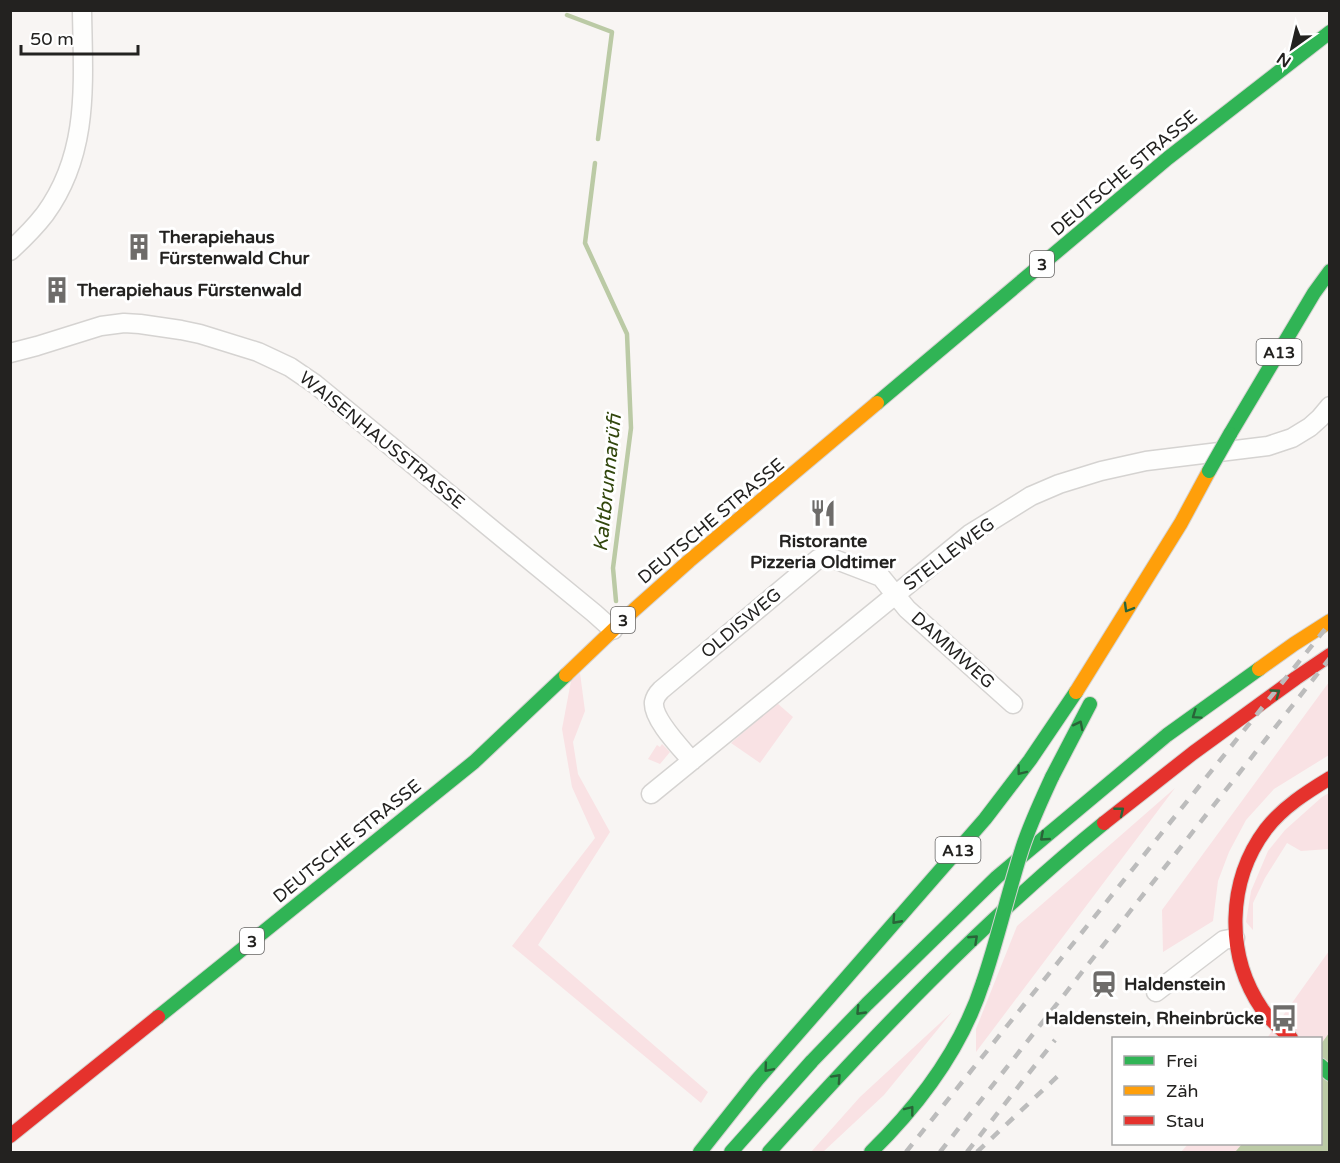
<svg xmlns="http://www.w3.org/2000/svg" width="1340" height="1163" font-family="'Varela Round',sans-serif">
	<style>
		.green { fill: #f9e2e4 }
		.water { fill: #bbcaa5 }
		.lines { fill: none; stroke-linecap: round; stroke-linejoin: round }
		.stream { stroke: #bbcaa5; stroke-width: 4.5 }
		.street-casing { stroke: #d5d3d1; stroke-width: 21 }
		.fast-casing { stroke: #d5d3d1; stroke-width: 16 }
		.slow-casing { stroke: #d5d3d1; stroke-width: 16 }
		.jam-casing { stroke: #d5d3d1; stroke-width: 16 }
		.street { stroke: #fefefd; stroke-width: 18 }
		.fast { stroke: #30b455; stroke-width: 14 }
		.slow { stroke: #ff9f0a; stroke-width: 14 }
		.jam { stroke: #e5322d; stroke-width: 14 }
		.rail { stroke: #bcbcbc; stroke-width: 4.5; stroke-dasharray: 10 10; stroke-linecap: butt }
		.fast-bridge-casing { stroke: #d5d3d3; stroke-width: 16; stroke-linecap: butt }
		.fast-bridge { stroke: #30b455; stroke-width: 14 }
		.oneway { stroke: #296438 }
		.labels { text-anchor: middle; stroke-width: 6; stroke-linejoin: round; paint-order: stroke }
		.shield { fill: #fff; stroke: #656463; stroke-width: 1.5 }
		.shield-label { font-size: 16px; font-weight: bold; fill: #232220 }
		.street-label { font-size: 18px; fill: #232220; stroke: #fff }
		.poi-label { font-size: 18px; font-weight: bold; fill: #232220; stroke: #fff; text-anchor: start }
		.water-label { font-size: 20px; font-style: italic; fill: #32470d; stroke: #fff }
	</style>
	<rect width="100%" height="100%" fill="#f8f5f3"/>
	<path class="green" d="M580,673L585,711L573,742L578,774L610,832L538,945L708,1092L701,1103L512,946L595,838L572,787L562,729L571,681Z
		M1329,682V755L1274,789L1246,820L1229,852L1218,881L1213,921L1163,952L1162,910Z
		M777,703L793,717L760,763L731,743Z
		M662,744L670,752L660,764L648,759L657,745L660,747Z
		M1175,788L976,1052V1029L1017,926Z
		M1329,793V849L1301,851L1287,843L1265,878L1253,903V930L1246,922L1251,891L1268,851L1285,830L1322,797Z
		M1329,951V1033L1321,1044L1320,1038H1267Z
		M952,1012L884,1095L823,1152H811L860,1097Z
		M1188,1144H1242L1235,1152H1181Z"/>
	<path class="water" d="M1329,1033V1152H1235L1242,1144H1320L1321,1044Z"/>
	<g class="lines">
		<path class="stream" d="M567,15L612,32L598,139
			M595,163L585,243L627,334L631,428L613,568L616,601"/>
		<defs>
			<path id="street" d="M10,251C23,239 35,227 45,214C90,152 83,83 82,10
				M10,353L37,346L101,326L124,323L140,324L181,330L200,334L258,352L290,367L315,384L594,613L613,630
				M692,761C681,748 652,719 654,702C655,697 658,693 661,690L818,559L825,557L834,559L881,577L907,609L1013,704
				M651,794L970,534L1031,496L1059,484L1101,471L1146,461L1268,446L1292,438L1310,427L1320,418L1330,406
				M1156,992L1224,940L1235,938"/>
			<path id="fast" d="M877,403L1168,158L1330,32
				M1230,434L1314,293L1330,271
				M1052,777L1090,704
				M158,1017L474,762L566,675
				M1320,1065L1330,1074
				M700,1152L757,1080L985,819L1030,760L1076,692
				M731,1152L812,1061L867,1004L997,877L1167,735L1259,669
				M769,1152C874,1036 982,922 1104,823
				M871,1152C920,1104 962,1048 983,982"/>
			<path id="slow" d="M1259,669L1294,644L1330,621
				M566,675L634,610L689,561L877,403
				M1076,692L1181,523L1209,471"/>
			<path id="jam" d="M1104,823L1193,753L1296,678L1330,655
				M1291,1038C1281,1029 1270,1020 1262,1009C1225,955 1227,881 1266,829C1283,807 1307,792 1330,778
				M10,1136L158,1017"/>
		</defs>
		<use href="#street" class="street-casing"/>
		<use href="#fast" class="fast-casing"/>
		<use href="#slow" class="slow-casing"/>
		<use href="#jam" class="jam-casing"/>
		<use href="#street" class="street"/>
		<use href="#fast" class="fast"/>
		<use href="#slow" class="slow"/>
		<use href="#jam" class="jam"/>
		<path class="rail" d="M906,1152L1330,623
			M940,1152L1330,658
			M967,1152L1055,1040
			M977,1152L1060,1074"/>
		<defs>
			<path id="fast-bridge" d="M1209,471L1230,434
				M983,982C998,938 1008,893 1022,849C1030,824 1041,801 1052,777"/>
		</defs>
		<use href="#fast-bridge" class="fast-bridge-casing"/>
		<use href="#fast-bridge" class="fast-bridge"/>
	</g>
	<defs><path id="oneway-chevron" d="M-2-3.5L2.5 0L-2 3.5" fill="none" stroke-width="1.6" stroke-linecap="round" stroke-linejoin="round" transform="scale(1.5)"/></defs>
	<g class="oneway">
		<use href="#oneway-chevron" transform="translate(1128 608) rotate(120)"/>
		<use href="#oneway-chevron" transform="translate(1276 693) rotate(-36)"/>
		<use href="#oneway-chevron" transform="translate(1196 715) rotate(145)"/>
		<use href="#oneway-chevron" transform="translate(1079 725) rotate(-63)"/>
		<use href="#oneway-chevron" transform="translate(1021 771) rotate(128)"/>
		<use href="#oneway-chevron" transform="translate(1120 811) rotate(-39)"/>
		<use href="#oneway-chevron" transform="translate(1044 837) rotate(139)"/>
		<use href="#oneway-chevron" transform="translate(896 920) rotate(132)"/>
		<use href="#oneway-chevron" transform="translate(974 939) rotate(-43)"/>
		<use href="#oneway-chevron" transform="translate(860 1011) rotate(134)"/>
		<use href="#oneway-chevron" transform="translate(768 1068) rotate(130)"/>
		<use href="#oneway-chevron" transform="translate(837 1078) rotate(-47)"/>
		<use href="#oneway-chevron" transform="translate(910 1110) rotate(-52)"/>
	</g>
	<defs>
		<symbol id="building-bare" viewBox="-9 -9 18 18"><path d="M-4-6H4V6H1V3H-1V6H-4ZM-2.5-4.3h1.7v1.8h-1.7ZM.8-4.3h1.7v1.8H.8ZM-2.5-1h1.7V.8h-1.7ZM.8-1h1.7V.8H.8Z" fill="#6e6c6a" stroke="#fff" stroke-width="2.5" paint-order="stroke"/></symbol>
		<symbol id="restaurant-bare" viewBox="-9 -9 18 18"><path d="M-5-6h1v4h1v-4h1v4h1v-4h1v5L-1.5 .5V6h-2V.5L-5-1ZM5-6V6H3V1.5H1.5Q1.5-4 5-6Z" fill="#6e6c6a" stroke="#fff" stroke-width="2.5" paint-order="stroke"/></symbol>
		<symbol id="station-bare" viewBox="-9 -9 18 18"><path d="M-3-6H3Q5-6 5-4V2Q5 4 3 4L4.5 6H3L1.5 4h-3L-3 6H-4.5L-3 4Q-5 4-5 2V-4Q-5-6-3-6ZM-3.5-4v3h7v-3ZM-3.5 1v1.5H-2V1ZM2 1v1.5H3.5V1Z" fill="#6e6c6a" stroke="#fff" stroke-width="2.5" paint-order="stroke"/></symbol>
		<symbol id="bus-bare" viewBox="-9 -9 18 18"><path d="M-5-6H5V4H4V6H2V4H-2V6H-4V4H-5ZM-3.5-4V0h7V-4ZM-3.5 1.2v1.5H-2V1.2ZM2 1.2v1.5H3.5V1.2Z" fill="#6e6c6a" stroke="#fff" stroke-width="2.5" paint-order="stroke"/></symbol>
	</defs>
	<g fill-rule="evenodd">
		<use href="#building-bare" x="120" y="228" width="38" height="38"/>
		<use href="#building-bare" x="38" y="271" width="38" height="38"/>
		<use href="#restaurant-bare" x="804" y="494" width="38" height="38"/>
		<use href="#station-bare" x="1085" y="965" width="38" height="38"/>
		<use href="#bus-bare" x="1265" y="999" width="38" height="38"/>
	</g>
	<g class="labels">
		<g class="shield">
			<rect x="1030" y="251" width="24" height="26" rx="4.5"/>
			<rect x="1256.5" y="339" width="45" height="26" rx="4.5"/>
			<rect x="611" y="607" width="24" height="26" rx="4.5"/>
			<rect x="935.5" y="837" width="45" height="26" rx="4.5"/>
			<rect x="240" y="928" width="24" height="26" rx="4.5"/>
		</g>
		<g class="shield-label">
			<text x="1042" y="270">3</text>
			<text x="1279" y="358">A13</text>
			<text x="623" y="626">3</text>
			<text x="958" y="856">A13</text>
			<text x="252" y="947">3</text>
		</g>
		<g class="street-label">
			<text transform="translate(1124 173) rotate(-40)" y="6">DEUTSCHE STRASSE</text>
			<text transform="translate(382 440) rotate(39)" y="6">WAISENHAUSSTRASSE</text>
			<text transform="translate(711 521) rotate(-40)" y="6">DEUTSCHE STRASSE</text>
			<text transform="translate(949 554) rotate(-37)" y="6">STELLEWEG</text>
			<text transform="translate(741 623) rotate(-40)" y="6">OLDISWEG</text>
			<text transform="translate(953 650) rotate(42)" y="6">DAMMWEG</text>
			<text transform="translate(347 841) rotate(-39)" y="6">DEUTSCHE STRASSE</text>
		</g>
		<g class="poi-label">
			<text x="159" y="243">Therapiehaus<tspan x="159" dy="21">Fürstenwald Chur</tspan></text>
			<text x="77" y="296">Therapiehaus Fürstenwald</text>
			<text x="823" y="547" text-anchor="middle">Ristorante<tspan x="823" dy="21">Pizzeria Oldtimer</tspan></text>
			<text x="1124" y="990">Haldenstein</text>
			<text x="1264" y="1024" text-anchor="end">Haldenstein, Rheinbrücke</text>
		</g>
		<g class="water-label">
			<text transform="translate(607 483) rotate(-84)" y="7">Kaltbrunnarüfi</text>
		</g>
	</g>
	<rect width="1340" height="1163" fill="none" stroke="#232220" stroke-width="24"/>
	<rect x="1112" y="1037" width="210" height="108" fill="#ffffff" stroke="#a7a7a6" stroke-width="1.5"/>
	<rect x="1124" y="1056" width="30" height="9" fill="#30b455" stroke="#a7a7a6" stroke-width="1.5"/>
	<text x="1166" y="1067" font-size="18" fill="#232220">Frei</text>
	<rect x="1124" y="1086" width="30" height="9" fill="#ff9f0a" stroke="#a7a7a6" stroke-width="1.5"/>
	<text x="1166" y="1097" font-size="18" fill="#232220">Zäh</text>
	<rect x="1124" y="1116" width="30" height="9" fill="#e5322d" stroke="#a7a7a6" stroke-width="1.5"/>
	<text x="1166" y="1127" font-size="18" fill="#232220">Stau</text>
	<g transform="translate(1292 48) rotate(214)" stroke="#ffffff" stroke-width="4.5" paint-order="stroke">
	<path d="M0-4.5L10 22L0 15L-10 22Z" fill="#232220"/>
	<text y="-9" font-size="16" font-weight="bold" text-anchor="middle" fill="#232220">N</text>
	</g>
	<path d="M21 45v9h117v-9" fill="none" stroke="#232220" stroke-width="3"/>
	<text x="30" y="45" font-size="18" fill="#232220" stroke="#ffffff" stroke-width="4.5" paint-order="stroke">50 m</text>
</svg>
